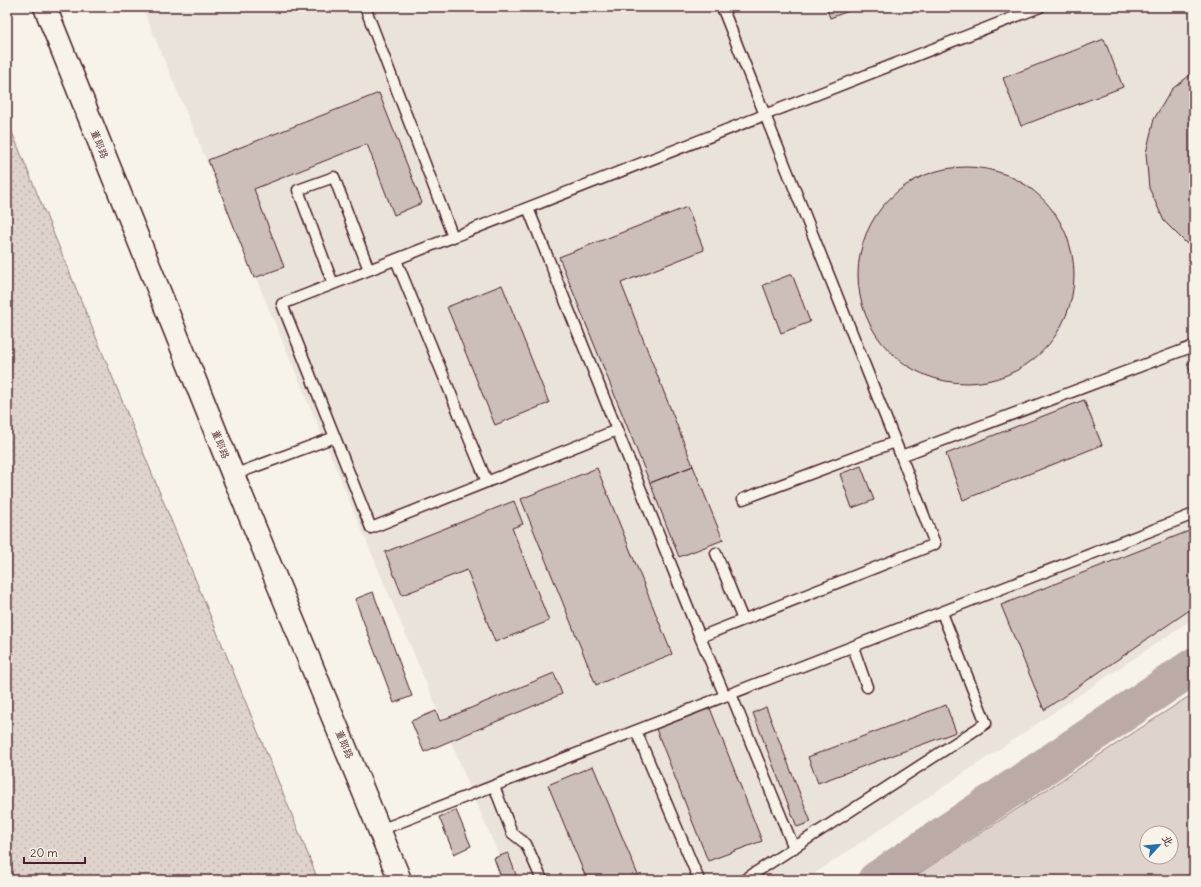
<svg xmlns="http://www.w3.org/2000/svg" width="1201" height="887" font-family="Delius,'LXGW WenKai TC',sans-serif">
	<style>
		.built { fill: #eae3da }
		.grass { fill: url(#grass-dots); stroke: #947a7c }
		.park { fill: #ded4cc; stroke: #947a7c; fill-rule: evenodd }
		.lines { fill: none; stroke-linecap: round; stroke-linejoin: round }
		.river { stroke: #bcaaa7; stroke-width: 37 }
		.building { fill: #ccbfb9; stroke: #4a1f2b }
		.service-casing { stroke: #4a1f2b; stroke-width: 13 }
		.secondary-casing { stroke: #4a1f2b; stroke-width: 25 }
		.service { stroke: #f7f3e8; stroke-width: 10 }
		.secondary { stroke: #f7f3e8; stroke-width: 22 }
		.labels { text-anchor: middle; stroke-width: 4; stroke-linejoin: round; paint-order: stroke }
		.street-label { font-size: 10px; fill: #4a1f2b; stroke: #f7f3e8 }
	</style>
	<defs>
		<pattern id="grass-dots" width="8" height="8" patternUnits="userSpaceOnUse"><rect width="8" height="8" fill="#ded4cc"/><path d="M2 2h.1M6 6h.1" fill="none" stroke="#c0b6af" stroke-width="1.8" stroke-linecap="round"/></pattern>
	</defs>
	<rect width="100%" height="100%" fill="#f7f3e8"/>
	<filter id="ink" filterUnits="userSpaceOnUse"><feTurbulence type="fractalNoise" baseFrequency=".025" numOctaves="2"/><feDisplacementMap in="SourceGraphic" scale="8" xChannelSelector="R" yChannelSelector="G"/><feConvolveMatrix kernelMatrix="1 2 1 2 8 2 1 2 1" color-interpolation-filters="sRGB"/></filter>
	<g filter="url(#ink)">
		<path class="built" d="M142,7H1194V618L805,880H509Z"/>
		<path class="grass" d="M7,120L303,842L318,880H7Z"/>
		<path class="park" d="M1194,693V873L1173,880H909ZM1147,833H1171V857H1147Z"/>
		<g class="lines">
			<path class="river" d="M876,880L1194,666"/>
		</g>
		<path class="building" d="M826,7H859L830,18Z
			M1104,39L1123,87L1021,126L1003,78Z
			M1194,72V249L1189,246L1164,221L1149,188L1146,153L1154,119L1172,89Z
			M379,93L422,203L394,215L367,144L254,189L284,267L254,278L208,160Z
			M858 275a108 108 0 1 1 216 0a108 108 0 1 1-216 0Z
			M687,207L704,250L621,283L693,466L650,483L559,257Z
			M792,274L810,322L781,333L763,285Z
			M502,285L549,403L495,425L447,307Z
			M1194,360V382L1187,363Z
			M1084,400L1102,445L963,500L946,454Z
			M693,466L723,540L679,557L650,483Z
			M861,466L874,500L852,508L840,474Z
			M597,468L672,654L596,685L521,499Z
			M514,501L523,524L512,528L549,621L495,642L467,570L402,595L385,552Z
			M1194,529V607L1044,710L1001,605Z
			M373,592L412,696L394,703L355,599Z
			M554,673L562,694L424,752L411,721L436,711L440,721Z
			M946,705L956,732L818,783L808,757Z
			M766,707L811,822L797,827L753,713Z
			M710,708L762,841L708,861L656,729Z
			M593,766L640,880H587L548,785Z
			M456,810L471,846L454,854L439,817Z
			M508,853L518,880H502L494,858Z"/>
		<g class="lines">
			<defs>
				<path id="service" d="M365,7L453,237
					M722,7L901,456
					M1040,7L282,304L371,528L617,430L700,637L935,544L901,456L1194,346
					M528,208L617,430
					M396,260L487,482
					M333,284L298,190L334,177L369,270
					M233,475L335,437
					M743,499L895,442
					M716,553L743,620
					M700,637L725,696
					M853,647L867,687
					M731,694L794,848
					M636,731L699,880
					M494,786L512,833L526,844L542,880
					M380,830L1194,514
					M744,880L986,723L942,613"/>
				<path id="secondary" d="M45,7L233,475L400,880"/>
			</defs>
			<use href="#service" class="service-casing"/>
			<use href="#secondary" class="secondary-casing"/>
			<use href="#service" class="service"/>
			<use href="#secondary" class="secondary"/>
		</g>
	</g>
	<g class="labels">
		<g class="street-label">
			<text transform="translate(100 144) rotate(68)" y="4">董郎路</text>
			<text transform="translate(221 444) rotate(68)" y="4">董郎路</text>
			<text transform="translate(345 744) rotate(67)" y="4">董郎路</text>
		</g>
	</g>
	<rect width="1201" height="887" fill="none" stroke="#f7f3e8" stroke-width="24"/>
	<rect x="12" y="12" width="1177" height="863" fill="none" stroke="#4a1f2b" stroke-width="1.5" filter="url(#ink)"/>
	<g transform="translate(1159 845) rotate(63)"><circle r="19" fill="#f7f3e8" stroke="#b29e9c"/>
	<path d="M0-3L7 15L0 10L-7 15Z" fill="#1f6fb2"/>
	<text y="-6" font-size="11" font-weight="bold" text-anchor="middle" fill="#4a1f2b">北</text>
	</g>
	<path d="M24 857v6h61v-6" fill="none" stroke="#4a1f2b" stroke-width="2"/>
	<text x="30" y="857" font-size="12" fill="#4a1f2b" stroke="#f7f3e8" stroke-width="3" paint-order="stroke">20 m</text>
</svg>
